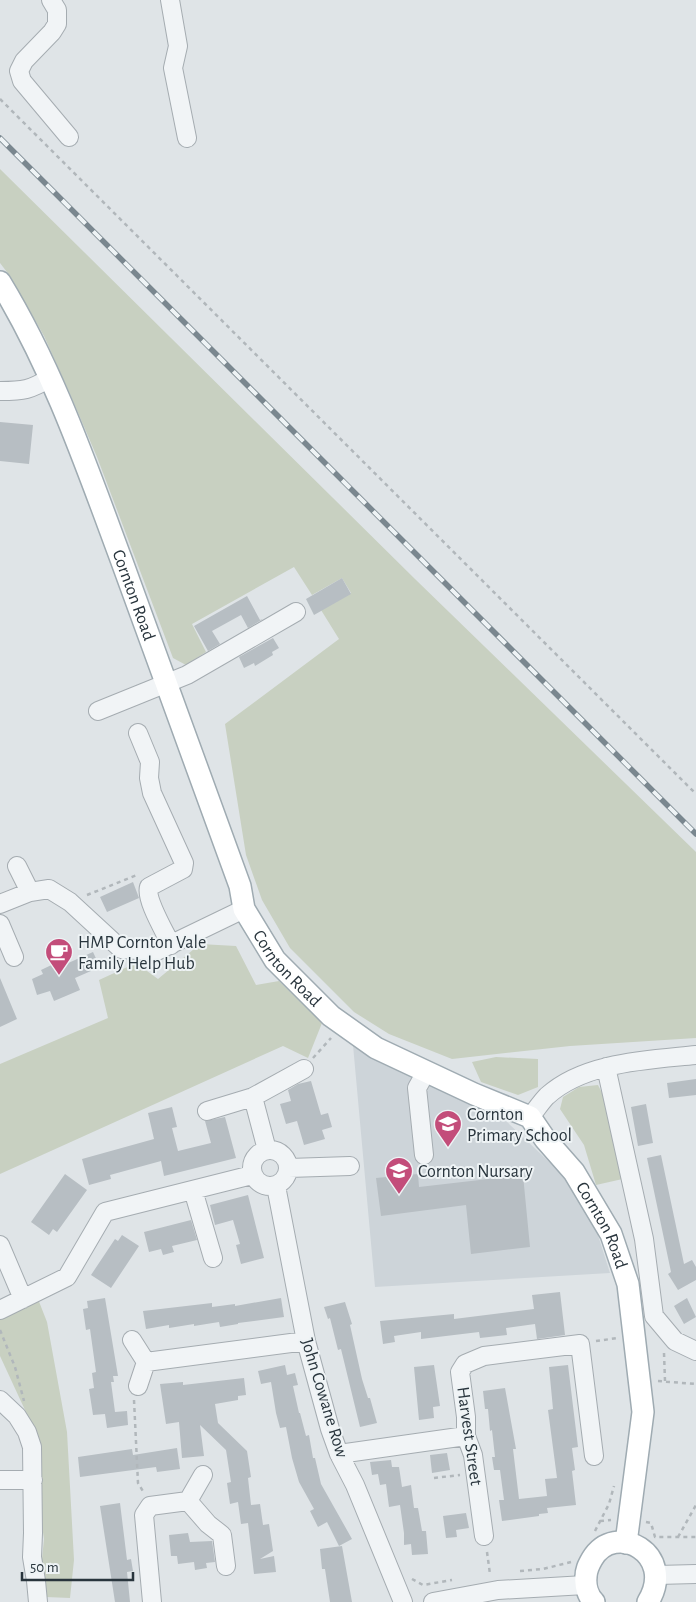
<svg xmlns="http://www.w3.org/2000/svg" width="696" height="1602" font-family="'Alegreya Sans',sans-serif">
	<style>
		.built { fill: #cdd4d9 }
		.green { fill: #c8d0c1 }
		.building { fill: #b7bec3 }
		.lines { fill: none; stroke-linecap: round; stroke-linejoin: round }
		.minor-casing { stroke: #a5acb1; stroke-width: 20 }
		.major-casing { stroke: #9fabb2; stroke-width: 24 }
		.path { stroke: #b1b7bb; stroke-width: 2.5; stroke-dasharray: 4 4; stroke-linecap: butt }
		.minor { stroke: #f1f4f6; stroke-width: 18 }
		.major { stroke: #fff; stroke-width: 21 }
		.rail-casing { stroke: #7a878f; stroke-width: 5.5 }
		.rail { stroke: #eef3f5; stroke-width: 4; stroke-dasharray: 11; stroke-linecap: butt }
		.labels { text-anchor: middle; stroke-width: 4; stroke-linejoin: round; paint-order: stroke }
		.street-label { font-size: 18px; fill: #29353d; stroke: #eef3f5 }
		.poi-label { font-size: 18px; fill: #29353d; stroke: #eef3f5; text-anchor: start }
	</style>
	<rect width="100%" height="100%" fill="#dfe4e7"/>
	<path class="built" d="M353,1045L388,1064L457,1095L506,1121L562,1174L596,1229L610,1273L375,1287Z"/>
	<path class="green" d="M0,169L415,579L696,852V1038L570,1046L452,1059L389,1034L354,1012L290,948L262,900L246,855L225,724L339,639L321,610L351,593L342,578L312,595L294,567L192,624L206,652L186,665L173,658L97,457L70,394L44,336L10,276L0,263Z
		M200,944L236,946L256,985L279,981L322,1023L308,1058L283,1046L0,1174V1064L108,1018L99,980L136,963L158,979Z
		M496,1057L538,1059V1087L518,1095L481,1082L472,1062Z
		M598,1085L608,1105L627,1178L596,1185L584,1145L560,1109L563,1097L579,1087Z
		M38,1299L47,1322L67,1432L74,1560L70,1598L46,1597L41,1569L44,1539L39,1505L37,1436L0,1356V1315Z"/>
	<path class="building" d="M0,422L33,425L29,464L0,461Z
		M342,578L351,594L314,615L306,599Z
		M247,596L260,620L263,619L248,628L241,615L212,631L220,644L208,651L194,626Z
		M273,638L279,648L272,652L273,655L255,666L254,663L244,668L239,657Z
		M133,882L139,898L107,912L100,897Z
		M93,952L100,967L75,978L80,990L54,1001L50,991L37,995L32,979L43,974L41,970L64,959L66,964Z
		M0,978L17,1019L0,1027Z
		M696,1079V1095L669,1098L667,1083Z
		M311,1081L321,1115L328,1113L332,1127L322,1130L325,1139L304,1145L297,1121L286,1124L280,1104L291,1101L288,1090L298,1084Z
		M646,1104L653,1143L638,1146L631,1107Z
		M172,1107L177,1127L172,1128L178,1151L211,1143L205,1121L225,1117L236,1158L164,1176L161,1161L110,1175L111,1179L89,1185L82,1159L154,1139L148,1113Z
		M661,1155L684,1264L692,1260L696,1267V1280L678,1290L668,1274L671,1272L647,1158Z
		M65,1174L87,1190L57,1232L53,1229L49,1235L31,1222Z
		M418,1174L419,1187L523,1175L530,1247L471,1254L466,1205L381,1216L376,1178Z
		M248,1195L264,1258L241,1264L236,1245L240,1244L233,1220L215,1225L210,1205Z
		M191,1220L197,1240L172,1246L174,1252L163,1255L161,1249L149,1252L144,1232Z
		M122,1235L139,1246L111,1288L91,1275L115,1239L118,1241Z
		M560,1292L565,1335L537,1339L535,1324L506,1328L507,1335L480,1338L479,1332L421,1339V1332L394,1336L395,1342L383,1344L380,1321L454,1314V1319L534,1309L532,1295Z
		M105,1298L118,1376H113L114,1382H111L115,1412L127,1411L128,1425L107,1428L105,1414L93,1415L89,1389L94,1388L92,1373L96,1372L90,1329L86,1330L83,1309L88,1308L87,1301Z
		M281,1298L284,1317L238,1323V1324L220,1327L219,1322L194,1326V1324L169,1328V1325L146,1329L143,1311L212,1303V1307L235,1304V1306Z
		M687,1298L696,1317L684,1324L674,1306Z
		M345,1302L352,1324L350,1325L362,1379L368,1398H370L377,1423L360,1427L341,1349L338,1350L330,1318L328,1319L324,1307Z
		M285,1365L287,1375L295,1373L298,1385L293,1386L299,1413H300L306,1436L309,1435L313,1458H315L321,1484L352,1539L339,1546L327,1522L318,1527L310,1511L314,1509L299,1482L292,1458L286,1427L280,1428L276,1413L271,1382L261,1384L258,1371Z
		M434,1365L440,1406L433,1407L434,1418L419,1420L414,1367Z
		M568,1365L578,1447L572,1448L575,1470L572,1471L576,1505L547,1508L548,1513L539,1514V1516L502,1521L499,1500H504L500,1470H494L492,1457H495L492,1430L490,1431L488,1409H485L483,1391L505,1388L516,1449H513L519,1499L547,1496L545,1479L557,1478L548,1410L553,1409L549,1367Z
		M244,1378L246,1395L238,1396V1400L215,1404L218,1423L247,1451L251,1477L248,1478L251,1505L260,1504L263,1525L269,1524L273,1551L260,1559L274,1556L276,1572L254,1574L248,1523L241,1524L238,1502L230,1504L227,1483L231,1482L226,1450L200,1425L204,1456L182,1458L179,1422L166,1424L160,1384L183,1382V1385Z
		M177,1448L180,1469L157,1472L156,1467L80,1477L78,1457L132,1449L133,1455Z
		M447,1453L450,1470L432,1473L430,1455Z
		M391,1460L392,1467H399L402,1487L411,1485L414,1508H418L422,1531H426L428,1554L412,1555L411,1544L404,1545V1533L400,1505L389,1507L386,1484L380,1485L378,1474L372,1475L370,1462Z
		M120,1503L127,1560L131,1559L133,1571L127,1572L130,1602H115L100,1506Z
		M466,1513L469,1528L456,1530L457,1537L446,1538L443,1516Z
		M188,1533L190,1542L212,1541L215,1562L206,1563L207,1568L195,1570L194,1562L178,1564L177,1556H171L169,1535Z
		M342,1546L352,1602H330L325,1569H322L320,1549Z"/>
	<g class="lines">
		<defs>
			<path id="minor" d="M51,0L57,10V24L52,32L24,61L19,71L22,81L69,137
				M170,0L178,46L173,68L187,138
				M0,391C24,391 30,390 50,378
				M98,711L187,675L296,612
				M138,733L150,762L149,778L152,793L184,863L183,869L149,887C145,899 165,932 171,945
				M17,866L30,892
				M0,904L30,892L49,889L70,902L121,949L157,951L244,909
				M0,924L14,957
				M606,1067L644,1239L654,1316L675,1341L696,1351
				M253,1097L267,1150
				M207,1111L253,1097L304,1069
				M530,1117C536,1110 541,1102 547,1096C584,1062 648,1060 696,1055
				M252 1168a18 18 0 1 1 36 0a18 18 0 1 1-36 0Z
				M424,1155L417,1088L426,1072
				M289,1168L350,1166
				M276,1186L306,1341L330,1429L339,1454L355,1485L403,1602
				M193,1190L213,1258
				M0,1245L23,1299
				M0,1310L67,1277L105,1212L252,1175
				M132,1340L146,1362L138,1386
				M146,1362L306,1341
				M0,1400L17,1416L27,1432L32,1447L33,1533L32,1557L36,1581L38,1602
				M339,1454L466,1436
				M0,1480H33
				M188,1501L203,1475
				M484,1536L473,1455L466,1436V1417L460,1372L465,1364L484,1356L580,1344L594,1456
				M657,1575L696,1574
				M152,1602L144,1515L150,1506L188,1501L208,1524L222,1535L226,1566
				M433,1602L498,1590L585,1585"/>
			<g id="major">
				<path id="s1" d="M0,282C53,369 86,465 121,559C161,668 200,777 240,886L244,909L275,960L331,1016L376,1048L474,1094L530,1117L545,1139L574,1172L611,1234L628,1284L643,1412L626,1543"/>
				<path d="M594,1602C588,1596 585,1586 586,1577C586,1570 588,1566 592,1559C615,1520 677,1554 648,1602"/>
			</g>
		</defs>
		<use href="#minor" class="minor-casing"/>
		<use href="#major" class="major-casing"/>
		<path class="path" d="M0,99L696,794
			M87,895L137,875
			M313,1058L331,1038
			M0,1330L15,1367L24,1401
			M596,1341L618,1338
			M664,1353L665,1381
			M658,1381L696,1384
			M134,1400L138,1483L144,1493
			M434,1478L460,1475
			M600,1521L611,1520
			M646,1522L651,1523L655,1537H696
			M595,1531L609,1504L614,1486
			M678,1537L696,1505
			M487,1552L490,1574
			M520,1571L543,1569L571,1562
			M412,1579L423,1585L452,1580"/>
		<use href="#minor" class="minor"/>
		<use href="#major" class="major"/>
		<defs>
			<path id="rail" d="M0,138L696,834"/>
		</defs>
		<use href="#rail" class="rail-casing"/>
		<use href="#rail" class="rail"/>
	</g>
	<defs>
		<symbol id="cafe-pin" viewBox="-11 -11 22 30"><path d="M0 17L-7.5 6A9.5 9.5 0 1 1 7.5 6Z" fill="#c34d7a" stroke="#eef3f5"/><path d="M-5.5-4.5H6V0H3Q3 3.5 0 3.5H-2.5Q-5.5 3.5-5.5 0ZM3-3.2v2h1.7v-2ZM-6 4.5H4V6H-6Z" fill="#fff"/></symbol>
		<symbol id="school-pin" viewBox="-11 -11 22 30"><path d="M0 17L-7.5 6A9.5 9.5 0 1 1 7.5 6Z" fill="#c34d7a" stroke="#eef3f5"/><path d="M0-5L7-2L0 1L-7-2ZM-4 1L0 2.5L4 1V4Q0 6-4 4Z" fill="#fff"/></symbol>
	</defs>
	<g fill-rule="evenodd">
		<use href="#cafe-pin" x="43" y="936" width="32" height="43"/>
		<use href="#school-pin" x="432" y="1108" width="32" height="43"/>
		<use href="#school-pin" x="383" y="1155" width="32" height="43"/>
	</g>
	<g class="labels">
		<g class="street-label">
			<text dy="6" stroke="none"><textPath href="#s1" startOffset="341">Cornton Road</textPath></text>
			<text dy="6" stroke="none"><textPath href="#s1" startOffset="748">Cornton Road</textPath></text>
			<text dy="6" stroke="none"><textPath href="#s1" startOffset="1168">Cornton Road</textPath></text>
			<text transform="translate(325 1398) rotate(73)" y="6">John Cowane Row</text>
			<text transform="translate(470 1436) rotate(82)" y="6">Harvest Street</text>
		</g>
		<g class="poi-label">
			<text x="78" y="948">HMP Cornton Vale<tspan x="78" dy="21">Family Help Hub</tspan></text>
			<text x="467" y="1120">Cornton<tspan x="467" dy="21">Primary School</tspan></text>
			<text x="418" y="1177">Cornton Nursary</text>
		</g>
	</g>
	<path d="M22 1572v8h111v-8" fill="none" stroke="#29353d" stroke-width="2.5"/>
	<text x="30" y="1572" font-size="15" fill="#29353d" stroke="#eef3f5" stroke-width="4" paint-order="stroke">50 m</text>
</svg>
